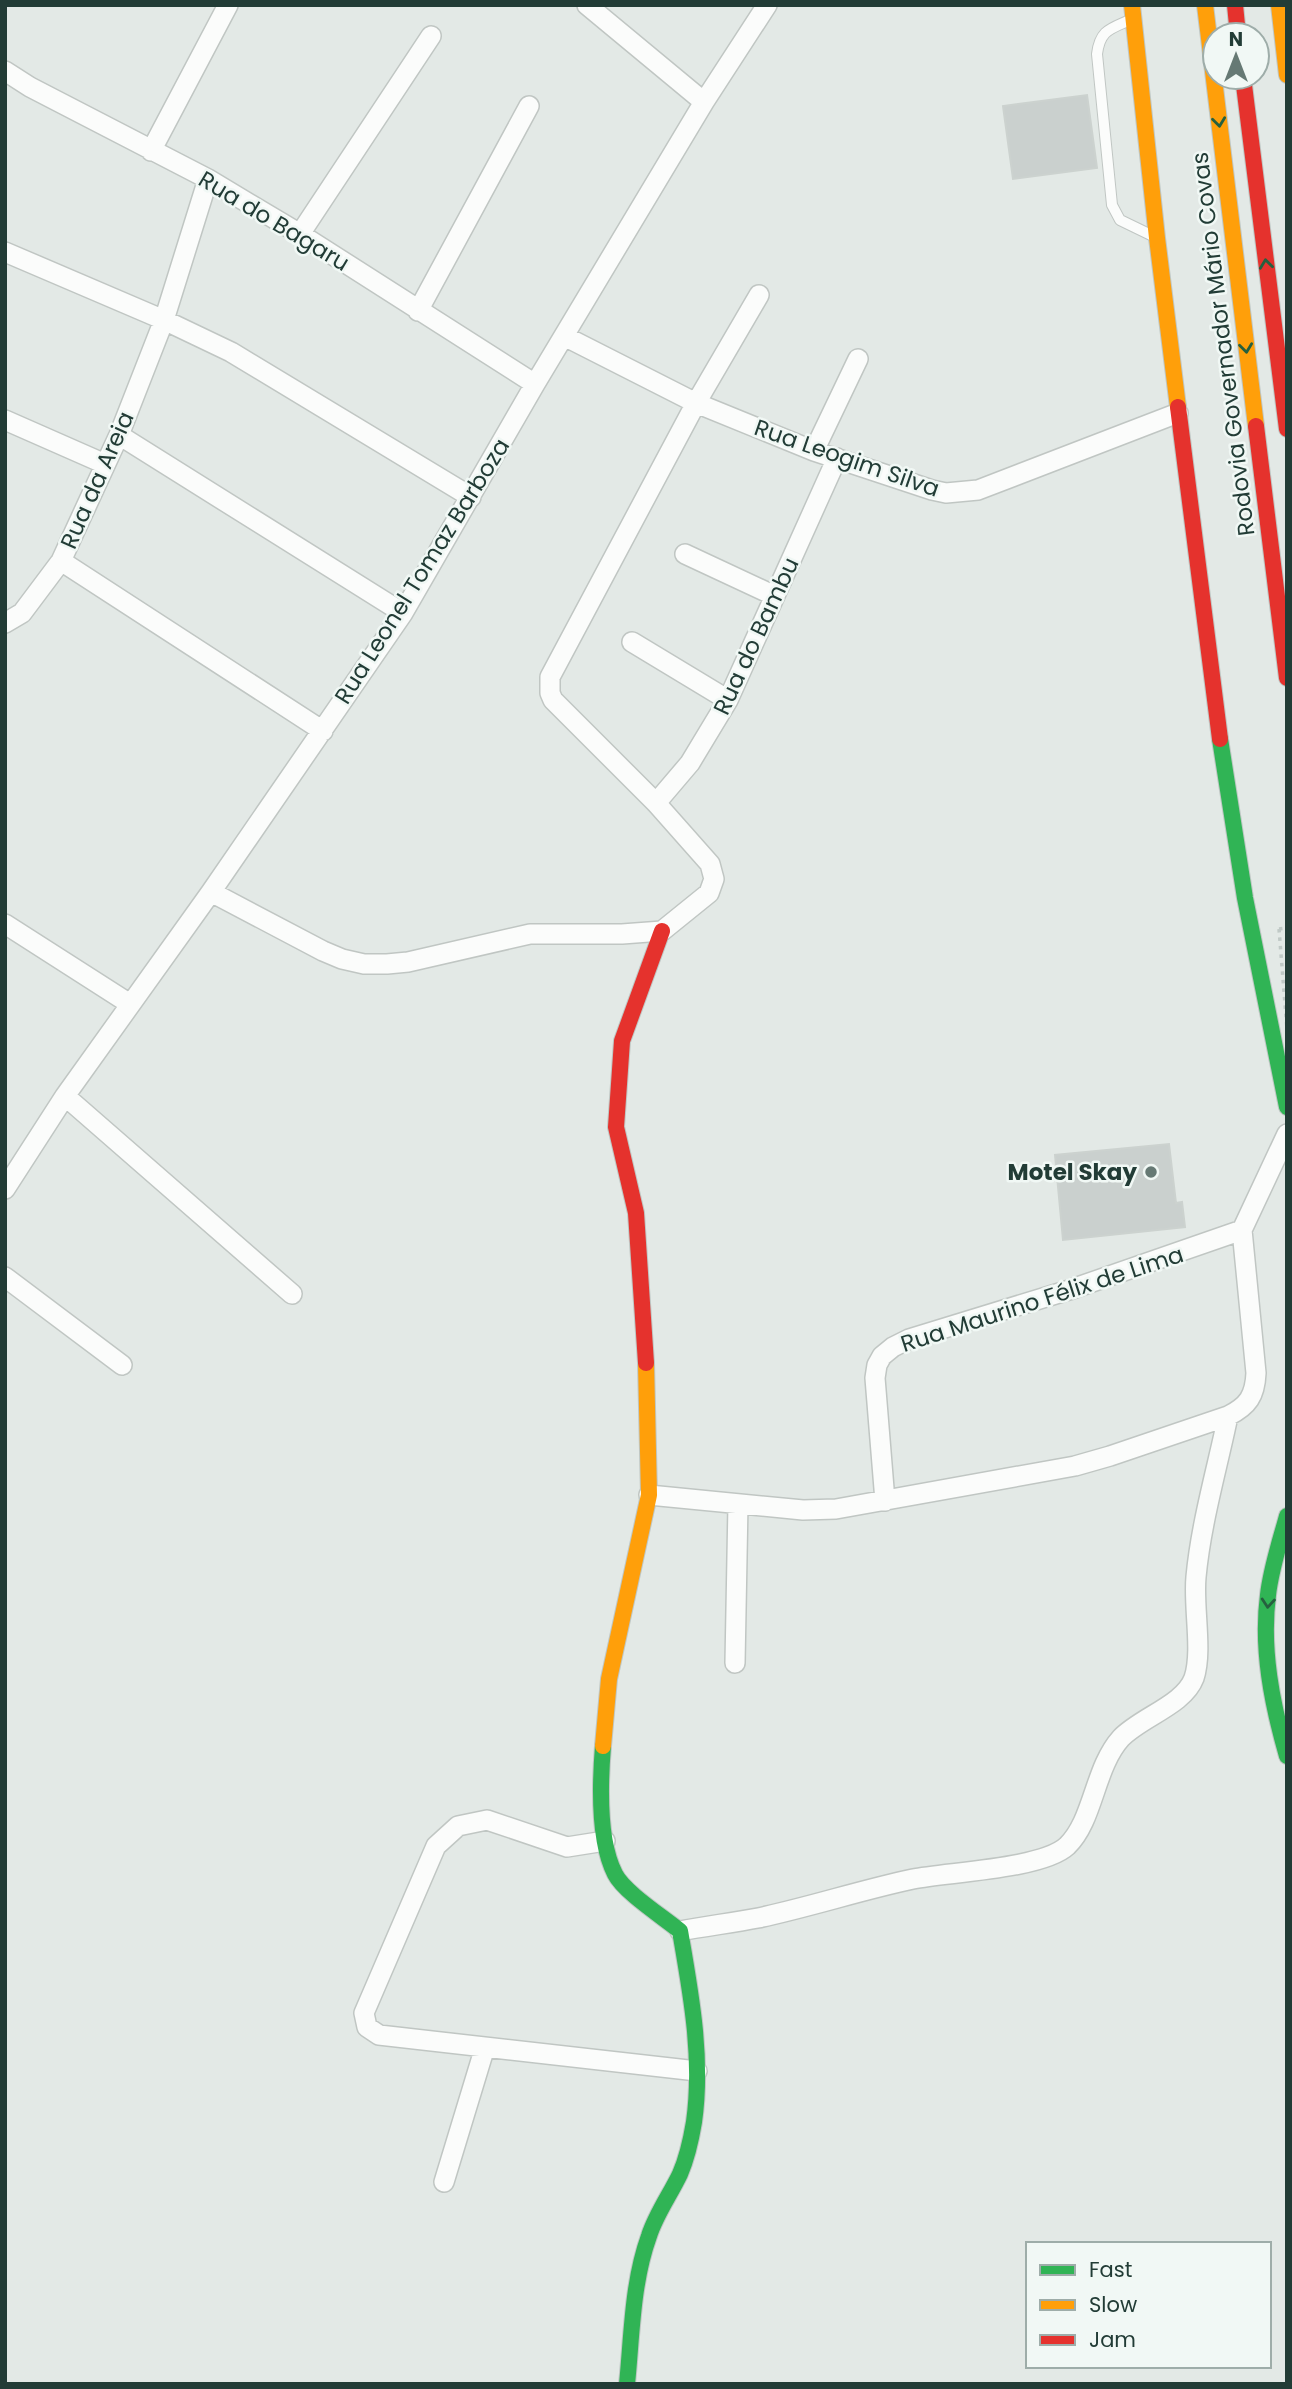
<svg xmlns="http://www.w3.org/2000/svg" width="1292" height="2389" font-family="Poppins,sans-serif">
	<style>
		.building { fill: #cad0ce; stroke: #ccd2cf; stroke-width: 2 }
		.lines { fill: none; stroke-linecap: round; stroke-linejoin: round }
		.lane-casing { stroke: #c0c6c3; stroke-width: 12 }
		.street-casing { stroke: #c0c6c3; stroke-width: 22 }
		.fast-casing { stroke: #bfc7c4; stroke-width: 18 }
		.slow-casing { stroke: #bfc7c4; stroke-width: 18 }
		.jam-casing { stroke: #bfc7c4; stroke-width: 18 }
		.path { stroke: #c0c9c6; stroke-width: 3.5; stroke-dasharray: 3.5 5; stroke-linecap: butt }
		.lane { stroke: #fbfcfb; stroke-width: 10 }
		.street { stroke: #fbfcfb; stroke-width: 19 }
		.fast { stroke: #30b455; stroke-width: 16 }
		.slow { stroke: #ff9f0a; stroke-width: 16 }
		.jam { stroke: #e5322d; stroke-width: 16 }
		.path-bridge { stroke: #c0c9c6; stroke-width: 3.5; stroke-dasharray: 3.5 5; stroke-linecap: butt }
		.oneway { stroke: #26603f }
		.poi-dot { fill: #667974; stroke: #f1f8f5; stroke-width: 2.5 }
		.labels { text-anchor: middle; stroke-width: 5; stroke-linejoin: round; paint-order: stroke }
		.street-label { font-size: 23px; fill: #223c36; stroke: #f1f8f5 }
		.poi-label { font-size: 23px; font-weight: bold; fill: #223c36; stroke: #f1f8f5; text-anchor: end }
	</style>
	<rect width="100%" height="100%" fill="#e3e9e6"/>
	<path class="building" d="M1087,95L1097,168L1013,179L1003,106Z
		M1169,1144L1176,1203L1182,1202L1185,1227L1063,1240L1055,1155Z"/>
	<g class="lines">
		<defs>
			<path id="lane" d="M1130,20C1110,29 1100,30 1097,54L1112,205L1120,220L1153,236"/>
			<path id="street" d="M587,5L704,102
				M5,71L30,87L208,179L300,234L535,384
				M151,151L228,5
				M300,234L431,36
				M5,252L164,320L231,352L471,497
				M418,311L529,106
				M564,336L696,403L814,451L932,490L946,493L978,490L1178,413
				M5,420L105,464
				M119,435L403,613
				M814,451L858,359
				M685,554L775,596
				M61,561L323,731
				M5,623L22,613L61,561L119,435L164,320L208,179
				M632,642L728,700
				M656,803L690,763L728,700L837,458
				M211,892L323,951L342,959L364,964H387L408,962L530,934H622L662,931L709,893L714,879L710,864L656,803L553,700L550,693V677L696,403L759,295
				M5,924L130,1004
				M65,1096L292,1294
				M5,1189L65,1096L211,892L403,613L535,384L704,102L767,5
				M5,1277L122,1365
				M649,1495L803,1510L836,1509L1075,1466L1110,1456L1228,1416C1248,1406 1255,1396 1256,1373L1242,1230
				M885,1501L875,1378L877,1365L882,1356L893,1347L909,1339L1069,1290L1242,1230L1287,1134
				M735,1663L738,1504
				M605,1841L567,1847L487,1820L458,1826L436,1846L364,2013L367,2027L379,2035L697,2071
				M680,1931C706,1926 732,1923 758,1918C810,1907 861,1890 913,1879C948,1872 1042,1869 1067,1846C1094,1820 1094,1768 1121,1738C1141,1717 1184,1705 1194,1678C1203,1651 1193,1607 1196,1577C1201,1523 1217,1469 1228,1416
				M444,2182L485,2047"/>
			<path id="fast" d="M1220,739L1245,898L1287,1107
				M1287,1516C1280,1542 1271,1568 1268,1595C1261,1649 1272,1704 1287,1756
				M603,1746C600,1783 598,1841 615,1874C624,1892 663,1917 680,1931C691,1994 703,2058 694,2122C691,2140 687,2158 680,2174C670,2195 656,2214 649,2236C632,2283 632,2335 627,2384"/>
			<path id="slow" d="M1132,5L1157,238L1178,407
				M1205,5L1256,426
				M1279,5L1287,75
				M603,1746L609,1679L649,1495L646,1363"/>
			<path id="jam" d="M1235,5L1238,35
				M1243,77L1287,429
				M1178,407L1220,739
				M1256,426L1287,678
				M646,1363L636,1213L616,1127L622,1041L662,931"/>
		</defs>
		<use href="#lane" class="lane-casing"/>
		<use href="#street" class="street-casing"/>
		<use href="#fast" class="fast-casing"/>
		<use href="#slow" class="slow-casing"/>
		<use href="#jam" class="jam-casing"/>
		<path class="path" d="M1279,929L1287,928"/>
		<use href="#lane" class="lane"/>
		<use href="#street" class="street"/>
		<use href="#fast" class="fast"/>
		<use href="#slow" class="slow"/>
		<use href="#jam" class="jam"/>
		<path class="path-bridge" d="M1279,929L1287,1029"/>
	</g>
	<defs><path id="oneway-chevron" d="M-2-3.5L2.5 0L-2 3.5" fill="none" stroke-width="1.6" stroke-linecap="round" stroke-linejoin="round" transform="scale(1.75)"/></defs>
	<g class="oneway">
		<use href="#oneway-chevron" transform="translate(1219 122) rotate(83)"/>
		<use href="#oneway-chevron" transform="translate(1266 264) rotate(-97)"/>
		<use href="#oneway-chevron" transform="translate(1246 348) rotate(83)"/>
		<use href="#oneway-chevron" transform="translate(1268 1603) rotate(95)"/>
	</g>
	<circle class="poi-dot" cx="1151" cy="1172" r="7"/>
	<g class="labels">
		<g class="street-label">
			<text transform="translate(274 221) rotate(31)" y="8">Rua do Bagaru</text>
			<text transform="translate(1223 344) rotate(-97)" y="8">Rodovia Governador Mário Covas</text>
			<text transform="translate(847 458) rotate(19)" y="8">Rua Leogim Silva</text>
			<text transform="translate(97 480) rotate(-66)" y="8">Rua da Areia</text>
			<text transform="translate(422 571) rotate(-58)" y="8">Rua Leonel Tomaz Barboza</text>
			<text transform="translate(756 636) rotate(-65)" y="8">Rua do Bambu</text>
			<text transform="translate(1042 1299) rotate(-18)" y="8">Rua Maurino Félix de Lima</text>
		</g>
		<g class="poi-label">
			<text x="1137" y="1180">Motel Skay</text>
		</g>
	</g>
	<rect width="1292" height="2389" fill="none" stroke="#223c36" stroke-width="14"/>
	<rect x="1026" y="2242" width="245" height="126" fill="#f1f8f5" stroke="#9eada9" stroke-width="2"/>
	<rect x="1040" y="2265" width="35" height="10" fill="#30b455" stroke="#9eada9" stroke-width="2"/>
	<text x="1089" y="2277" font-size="21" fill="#223c36">Fast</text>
	<rect x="1040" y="2300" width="35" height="10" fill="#ff9f0a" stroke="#9eada9" stroke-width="2"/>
	<text x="1089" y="2312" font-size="21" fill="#223c36">Slow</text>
	<rect x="1040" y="2335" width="35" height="10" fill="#e5322d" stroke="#9eada9" stroke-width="2"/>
	<text x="1089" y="2347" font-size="21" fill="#223c36">Jam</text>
	<g transform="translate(1236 56)"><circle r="33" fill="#f1f8f5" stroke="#9eada9" stroke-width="2"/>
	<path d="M0-5L12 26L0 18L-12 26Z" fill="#667974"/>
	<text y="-10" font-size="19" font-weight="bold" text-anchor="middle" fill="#223c36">N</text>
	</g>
</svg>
